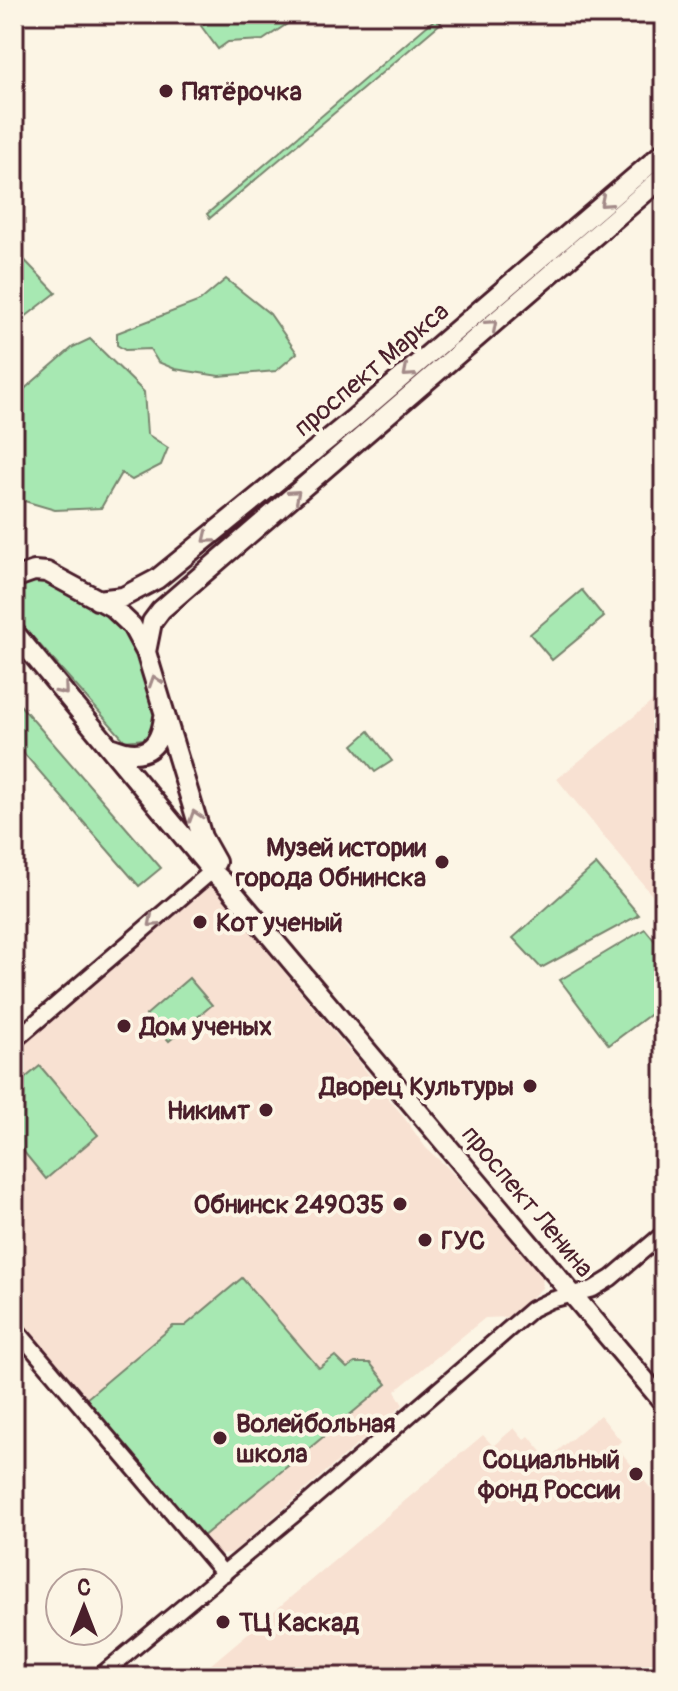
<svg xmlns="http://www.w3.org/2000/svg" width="678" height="1691" font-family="Pangolin,sans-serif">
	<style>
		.built { fill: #f8e1d2 }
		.green { fill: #a7e8b2; stroke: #78846e; stroke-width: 2 }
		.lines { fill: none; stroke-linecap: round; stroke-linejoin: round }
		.minor-casing { stroke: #4a1f2b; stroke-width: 20 }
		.major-casing { stroke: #4a1f2b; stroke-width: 24 }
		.minor { stroke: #fcf5e5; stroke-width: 14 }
		.major { stroke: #fcf5e5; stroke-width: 18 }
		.oneway { stroke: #a38a88 }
		.poi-dot { fill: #4a1f2b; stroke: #fcf5e5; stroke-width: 3 }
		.labels { text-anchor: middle; stroke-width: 8; stroke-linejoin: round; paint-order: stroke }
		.poi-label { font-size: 26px; font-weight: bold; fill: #4a1f2b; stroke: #fcf5e5; text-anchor: start }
		.street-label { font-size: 26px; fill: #4a1f2b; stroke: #fcf5e5 }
	</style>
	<rect width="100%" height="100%" fill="#fcf5e5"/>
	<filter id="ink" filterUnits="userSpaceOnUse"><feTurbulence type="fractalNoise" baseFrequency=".0125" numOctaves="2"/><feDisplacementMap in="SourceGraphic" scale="16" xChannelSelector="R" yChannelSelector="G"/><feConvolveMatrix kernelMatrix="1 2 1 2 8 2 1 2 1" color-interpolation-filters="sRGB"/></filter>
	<g filter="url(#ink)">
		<path class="built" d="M664,692V902L660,905L557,779Z
			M210,882L400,1112L426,1148L448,1168L543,1276L542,1288L511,1317L485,1318L395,1391L403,1405L232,1553L217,1554L14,1313V1048Z
			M600,1415L621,1441L616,1446L656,1495L664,1490V1528L653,1537L664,1551V1677H196L483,1435L493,1446L514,1428L524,1440L529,1436L548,1459Z"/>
		<path class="green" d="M215,14H302L263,40L228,42L218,49L201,26Z
			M436,18L441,23L210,218L207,214Z
			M14,249L56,293L20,321L14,315Z
			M226,279L270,314L297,353L276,371L219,376L175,369L158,362L150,349L125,350L117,345V333L200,301Z
			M90,339L144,392L147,434L168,448L161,465L132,480L121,473L101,508L55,510L14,498V398L73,347Z
			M35,579C52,583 106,607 119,619C131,628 155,702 155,718C155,727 151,733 144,739L125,741L14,616V586Z
			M582,590L604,617L552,660L530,634Z
			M14,698L161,868L139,886L14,742Z
			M369,731L392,761L375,772L353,745Z
			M596,864L639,915L541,968L513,938Z
			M645,929L664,952V1004L609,1045L560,980Z
			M189,978L212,1005L169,1041L146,1015Z
			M40,1066L98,1135L46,1179L14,1140V1087Z
			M242,1278L319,1368L335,1356L347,1368L355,1363H370L387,1384L202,1537L86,1399L173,1326H185Z"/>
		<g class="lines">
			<defs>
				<path id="minor" d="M14,1041L212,871
					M14,1327L224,1574
					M99,1677L303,1507L532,1309L551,1300L593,1289L611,1278L664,1233"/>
				<path id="major" d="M14,578L34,571L47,572L112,607L132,626L146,652L202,837L216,862
					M97,600L123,597L157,579L352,420L664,152
					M14,632L212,871L228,886L664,1403
					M146,652L152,622L161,610L664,176
					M113,748C143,760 160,750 164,717"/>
			</defs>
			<use href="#minor" class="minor-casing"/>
			<use href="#major" class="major-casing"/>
			<use href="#minor" class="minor"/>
			<use href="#major" class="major"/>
		</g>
		<defs><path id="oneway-chevron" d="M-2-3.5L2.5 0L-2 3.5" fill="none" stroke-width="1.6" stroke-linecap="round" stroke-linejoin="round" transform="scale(2)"/></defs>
		<g class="oneway">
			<use href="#oneway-chevron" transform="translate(605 202) rotate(139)"/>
			<use href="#oneway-chevron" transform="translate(492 325) rotate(-41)"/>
			<use href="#oneway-chevron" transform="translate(408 372) rotate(139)"/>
			<use href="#oneway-chevron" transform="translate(295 495) rotate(-41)"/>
			<use href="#oneway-chevron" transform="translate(208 538) rotate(141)"/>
			<use href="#oneway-chevron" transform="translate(155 681) rotate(-108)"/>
			<use href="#oneway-chevron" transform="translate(63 690) rotate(50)"/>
			<use href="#oneway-chevron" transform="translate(195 816) rotate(-108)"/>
			<use href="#oneway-chevron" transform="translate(153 922) rotate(139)"/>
		</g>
	</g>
	<g class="poi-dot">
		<circle cx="166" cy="91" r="8"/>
		<circle cx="442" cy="862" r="8"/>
		<circle cx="200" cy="922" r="8"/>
		<circle cx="124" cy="1026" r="8"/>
		<circle cx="530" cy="1086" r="8"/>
		<circle cx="266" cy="1110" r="8"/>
		<circle cx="400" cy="1204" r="8"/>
		<circle cx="425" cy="1240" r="8"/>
		<circle cx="220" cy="1438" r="8"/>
		<circle cx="636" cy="1474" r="8"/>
		<circle cx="223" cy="1622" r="8"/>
	</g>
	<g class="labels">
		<g class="poi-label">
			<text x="182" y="100">Пятёрочка</text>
			<text x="426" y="856" text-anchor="end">Музей истории<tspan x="426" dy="30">города Обнинска</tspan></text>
			<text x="216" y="931">Кот ученый</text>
			<text x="140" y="1035">Дом ученых</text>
			<text x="514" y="1095" text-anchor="end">Дворец Культуры</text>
			<text x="250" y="1119" text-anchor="end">Никимт</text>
			<text x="384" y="1213" text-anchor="end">Обнинск 249035</text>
			<text x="441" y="1249">ГУС</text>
			<text x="236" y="1432">Волейбольная<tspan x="236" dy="30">школа</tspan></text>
			<text x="620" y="1468" text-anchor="end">Социальный<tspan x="620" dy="30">фонд России</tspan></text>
			<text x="239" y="1631">ТЦ Каскад</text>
		</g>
		<g class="street-label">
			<text transform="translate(371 369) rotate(-40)" y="9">проспект Маркса</text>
			<text transform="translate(528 1201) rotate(50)" y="9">проспект Ленина</text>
		</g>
	</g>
	<rect width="678" height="1691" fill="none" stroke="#fcf5e5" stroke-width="48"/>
	<rect x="24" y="24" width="630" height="1643" fill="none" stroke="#4a1f2b" stroke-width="3" filter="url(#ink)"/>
	<g transform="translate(84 1607)"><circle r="38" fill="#fcf5e5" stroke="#b59f9b" stroke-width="2"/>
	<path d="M0-6L14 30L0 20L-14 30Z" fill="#4a1f2b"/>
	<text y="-12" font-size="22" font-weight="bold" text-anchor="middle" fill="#4a1f2b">С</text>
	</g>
</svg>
